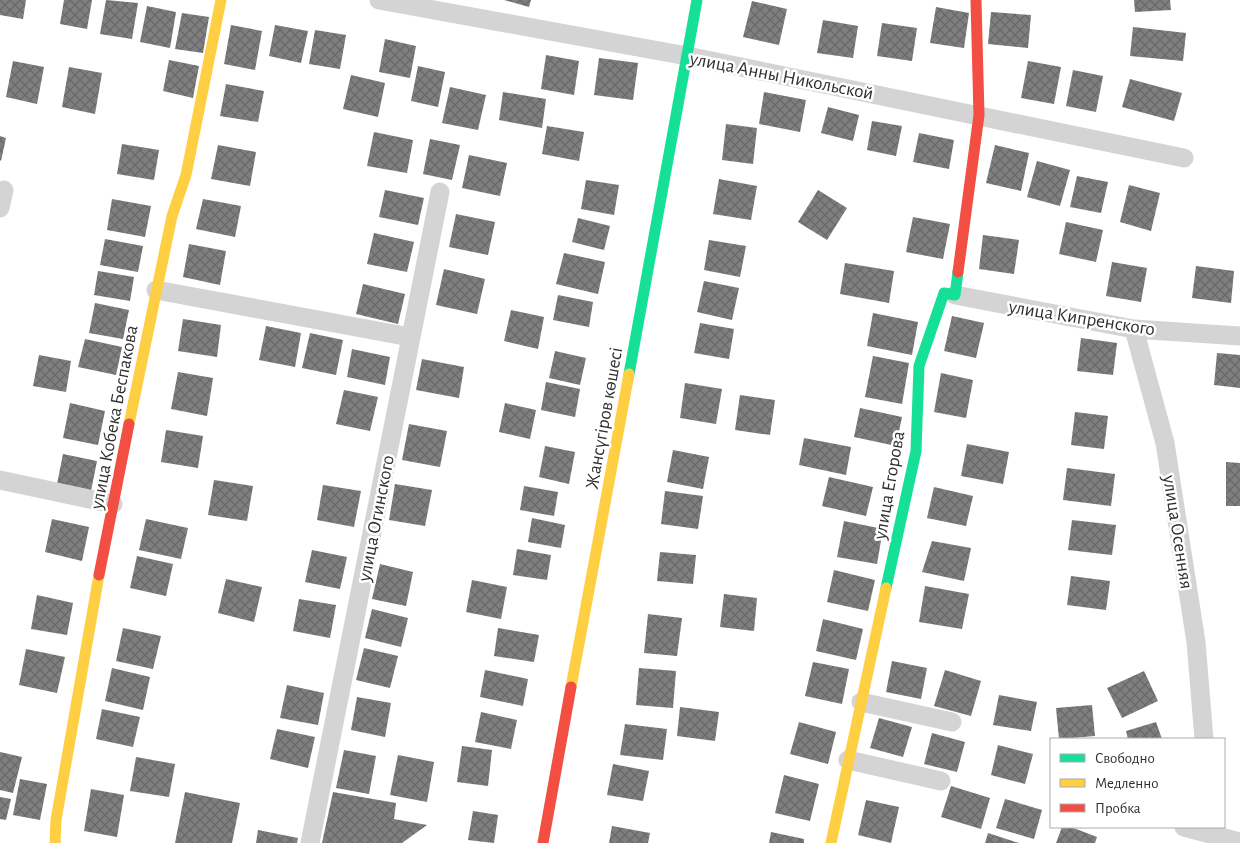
<svg xmlns="http://www.w3.org/2000/svg" width="1240" height="843" font-family="'Alegreya Sans',sans-serif">
	<style>
		.building { fill: url(#building-cross-hatch) }
		.lines { fill: none; stroke-linecap: round; stroke-linejoin: round }
		.street { stroke: #d4d4d4; stroke-width: 19 }
		.fast { stroke: #16e098; stroke-width: 11 }
		.slow { stroke: #ffcf43; stroke-width: 11 }
		.jam { stroke: #f24e42; stroke-width: 11 }
		.labels { text-anchor: middle; stroke-width: 5; stroke-linejoin: round; paint-order: stroke }
		.street-label { font-size: 19px; fill: #2f2f2f; stroke: #fff }
	</style>
	<defs>
		<pattern id="building-cross-hatch" width="8" height="8" patternUnits="userSpaceOnUse" patternTransform="scale(1.25)"><rect width="8" height="8" fill="#7f7f7f"/><path d="M0 0l8 8M0 8l8-8" fill="none" stroke="#686868"/></pattern>
	</defs>
	<rect width="100%" height="100%" fill="#fff"/>
	<path class="building" d="M0,0H26L23,19L0,15Z
		M64,0H92L87,29L60,24Z
		M106,0L138,3L132,39L100,34Z
		M504,0H531L529,7Z
		M1134,0H1170L1171,10L1135,12Z
		M752,1L787,9L779,45L743,37Z
		M147,6L176,12L170,48L140,42Z
		M936,7L969,13L964,48L930,43Z
		M991,12L1031,15L1028,48L988,44Z
		M182,13L209,17L203,53L175,49Z
		M823,20L858,26L853,58L817,53Z
		M882,23L917,28L912,61L877,56Z
		M231,25L262,31L255,70L224,64Z
		M275,25L308,31L301,63L269,56Z
		M1133,27L1186,33L1183,61L1130,56Z
		M315,30L346,35L340,69L309,64Z
		M385,39L416,46L410,78L379,72Z
		M546,55L579,61L574,95L541,89Z
		M599,58L638,63L633,100L594,95Z
		M169,60L199,66L193,98L163,91Z
		M13,61L44,67L37,104L6,97Z
		M1028,61L1061,67L1054,104L1021,98Z
		M418,66L445,72L438,107L411,101Z
		M69,67L102,73L95,114L62,107Z
		M1073,70L1103,76L1096,112L1066,106Z
		M351,75L385,83L378,117L343,109Z
		M1130,79L1182,93L1174,121L1122,107Z
		M226,84L264,91L258,122L220,116Z
		M450,87L486,95L478,130L442,123Z
		M503,92L546,99L542,128L499,120Z
		M764,92L806,100L800,132L759,124Z
		M828,107L859,115L853,141L821,133Z
		M872,121L902,126L896,156L867,150Z
		M726,124L757,128L753,164L722,160Z
		M547,126L584,132L579,161L542,154Z
		M374,132L413,140L407,173L367,166Z
		M919,133L954,140L949,169L913,162Z
		M0,136L6,138L1,161L0,160Z
		M430,139L460,145L452,180L423,174Z
		M122,144L159,150L154,180L117,174Z
		M218,145L256,152L250,186L211,179Z
		M995,145L1029,153L1021,191L986,183Z
		M469,155L507,163L500,196L462,188Z
		M1037,161L1070,170L1060,206L1027,197Z
		M1077,176L1108,182L1101,213L1070,207Z
		M719,179L757,186L751,220L713,214Z
		M586,180L619,185L614,215L581,209Z
		M1129,185L1160,193L1151,231L1120,222Z
		M385,190L424,198L418,225L379,217Z
		M818,190L847,208L827,240L798,222Z
		M112,199L151,206L145,237L107,230Z
		M203,199L241,206L235,237L196,229Z
		M456,214L495,222L488,255L449,247Z
		M913,217L950,224L943,259L906,252Z
		M578,218L610,226L604,250L572,242Z
		M1066,222L1103,230L1096,262L1059,254Z
		M374,233L414,242L407,272L367,264Z
		M983,235L1019,240L1014,274L979,269Z
		M105,239L143,246L138,272L100,265Z
		M709,240L746,246L740,277L704,270Z
		M189,244L226,251L220,285L183,277Z
		M564,253L605,262L598,294L556,284Z
		M1112,262L1147,268L1141,302L1106,296Z
		M845,263L894,271L889,303L840,294Z
		M1196,266L1234,271L1231,303L1192,298Z
		M444,269L485,279L477,314L436,305Z
		M98,271L134,277L130,301L94,295Z
		M704,281L739,288L732,320L697,312Z
		M363,284L405,294L398,324L356,314Z
		M558,295L593,302L589,327L553,320Z
		M95,303L129,310L123,339L89,333Z
		M511,310L544,317L538,349L504,341Z
		M873,313L918,322L912,355L867,346Z
		M952,316L984,323L976,358L944,351Z
		M183,319L221,325L217,357L178,351Z
		M700,323L734,329L729,359L694,353Z
		M266,326L301,333L295,367L259,360Z
		M310,333L343,340L336,375L302,368Z
		M1081,338L1117,343L1113,375L1077,371Z
		M85,339L122,347L116,375L78,367Z
		M352,349L390,357L385,385L347,377Z
		M555,351L586,358L580,385L549,378Z
		M1217,353L1240,355V388L1214,385Z
		M39,355L71,361L66,392L33,386Z
		M873,356L909,363L902,404L865,397Z
		M422,359L464,367L459,398L416,390Z
		M178,372L213,378L207,416L171,409Z
		M941,373L973,380L966,418L934,412Z
		M546,382L580,389L575,417L541,410Z
		M685,383L722,389L716,424L680,418Z
		M344,390L378,397L370,431L336,424Z
		M740,395L775,400L770,435L735,430Z
		M70,403L105,411L98,445L63,438Z
		M505,403L536,410L530,439L499,432Z
		M860,408L902,417L896,446L854,437Z
		M1075,412L1108,416L1104,449L1071,445Z
		M409,424L447,431L440,467L402,460Z
		M166,430L203,436L198,468L161,462Z
		M804,438L851,447L846,475L799,465Z
		M967,444L1009,452L1003,484L961,476Z
		M545,446L575,452L569,484L539,477Z
		M673,450L709,457L703,489L667,482Z
		M63,454L97,461L91,491L57,484Z
		M1226,462L1240,463V506H1226Z
		M1067,468L1115,474L1111,506L1063,500Z
		M829,477L873,487L866,516L822,506Z
		M214,480L253,486L247,521L208,515Z
		M395,484L432,490L425,526L389,520Z
		M323,485L361,491L354,527L317,520Z
		M524,486L558,492L554,516L520,510Z
		M934,487L973,496L966,526L927,518Z
		M665,491L703,496L698,529L661,524Z
		M532,518L565,525L561,548L528,542Z
		M52,519L89,527L82,561L45,552Z
		M146,519L188,528L181,559L139,550Z
		M1072,520L1116,525L1112,555L1068,550Z
		M844,521L883,529L877,564L837,557Z
		M932,541L971,548L964,581L922,572Z
		M517,549L551,555L547,580L513,575Z
		M312,550L347,557L340,589L305,582Z
		M660,552L696,555L693,584L657,581Z
		M137,556L173,564L166,596L130,588Z
		M380,564L413,572L406,606L372,599Z
		M834,570L875,580L868,611L827,602Z
		M1071,576L1110,581L1106,610L1067,605Z
		M226,579L262,587L254,622L218,613Z
		M472,580L507,587L501,619L466,612Z
		M925,586L969,594L962,629L919,622Z
		M724,594L757,598L754,631L720,627Z
		M37,595L73,603L67,635L31,629Z
		M299,599L336,605L330,638L293,631Z
		M372,609L408,618L401,647L365,638Z
		M648,614L682,618L677,656L644,653Z
		M823,619L863,629L856,660L816,651Z
		M123,628L161,636L153,669L116,661Z
		M498,628L539,635L534,662L494,656Z
		M364,648L398,656L390,688L356,680Z
		M26,649L65,657L57,693L19,685Z
		M892,661L927,668L921,699L886,692Z
		M813,662L849,669L842,704L805,696Z
		M112,668L150,677L143,710L105,701Z
		M639,668L676,671L673,708L636,705Z
		M485,670L528,679L523,706L480,697Z
		M945,670L981,681L971,716L934,706Z
		M1144,671L1158,701L1122,718L1107,688Z
		M287,685L324,693L318,725L280,718Z
		M999,695L1037,702L1031,731L993,725Z
		M357,697L391,703L385,737L351,730Z
		M1092,705L1095,736L1059,739L1056,708Z
		M680,707L719,712L715,741L677,736Z
		M102,709L140,717L133,747L96,739Z
		M481,712L517,720L511,749L475,742Z
		M879,718L912,727L903,757L870,748Z
		M799,722L836,732L828,764L790,754Z
		M1156,722L1162,739H1128L1126,731Z
		M625,724L667,729L663,760L620,755Z
		M277,729L315,737L308,768L270,759Z
		M932,733L965,742L957,772L924,764Z
		M998,745L1033,754L1025,784L991,775Z
		M462,746L492,750L488,786L457,782Z
		M344,750L376,756L369,794L336,788Z
		M0,752L22,757L13,793L0,790Z
		M398,755L434,762L427,802L390,795Z
		M136,757L175,764L169,797L130,791Z
		M613,764L649,771L643,801L607,795Z
		M784,775L819,784L810,821L775,813Z
		M20,779L47,784L40,820L13,815Z
		M951,786L990,798L981,829L941,817Z
		M91,789L124,795L117,837L84,831Z
		M185,792L240,803L232,843H175Z
		M333,792L396,803L394,819L427,825L402,843H322Z
		M0,797L11,799L6,820L0,819Z
		M1005,799L1042,810L1034,839L996,828Z
		M866,800L899,807L891,843L858,835Z
		M473,811L498,815L494,843L468,840Z
		M612,826L650,833L648,843H609Z
		M1062,827H1071L1097,837L1095,843H1056Z
		M258,830L298,838L297,843H256Z
		M771,832L804,839V843H769Z
		M988,833L1019,843H985Z"/>
	<g class="lines">
		<path class="street" d="M379,0L687,56L1184,158
			M0,208L4,190
			M156,290L410,337
			M955,295L1134,329L1240,336
			M1134,329L1165,443L1196,642L1204,739
			M0,480L113,504
			M861,702L952,722
			M848,760L941,781
			M1184,827L1240,842
			M310,843L440,192"/>
		<path class="fast" d="M629,374L697,0
			M886,588L916,451L919,366L944,293L955,295L958,272"/>
		<path class="slow" d="M129,424L172,216L186,175L221,0
			M571,687L629,374
			M55,843L56,820L99,575
			M831,843L886,588"/>
		<path class="jam" d="M958,272L979,115L976,1
			M99,575L129,424
			M543,843L571,687"/>
	</g>
	<g class="labels">
		<g class="street-label">
			<text transform="translate(782 75) rotate(11)" y="7">улица Анны Никольской</text>
			<text transform="translate(1082 317) rotate(9)" y="7">улица Кипренского</text>
			<text transform="translate(113 417) rotate(-79)" y="7">улица Кобека Беспакова</text>
			<text transform="translate(603 418) rotate(-80)" y="7">Жансүгіров көшесі</text>
			<text transform="translate(888 485) rotate(-80)" y="7">улица Егорова</text>
			<text transform="translate(375 518) rotate(-79)" y="7">улица Огинского</text>
			<text transform="translate(1179 532) rotate(81)" y="7">улица Осенняя</text>
		</g>
	</g>
	<rect x="1050" y="738" width="175" height="90" fill="#ffffff" stroke="#acacac"/>
	<rect x="1060" y="754" width="25" height="8" fill="#16e098" stroke="#acacac"/>
	<text x="1095" y="763" font-size="15" fill="#2f2f2f">Свободно</text>
	<rect x="1060" y="779" width="25" height="8" fill="#ffcf43" stroke="#acacac"/>
	<text x="1095" y="788" font-size="15" fill="#2f2f2f">Медленно</text>
	<rect x="1060" y="804" width="25" height="8" fill="#f24e42" stroke="#acacac"/>
	<text x="1095" y="813" font-size="15" fill="#2f2f2f">Пробка</text>
</svg>
